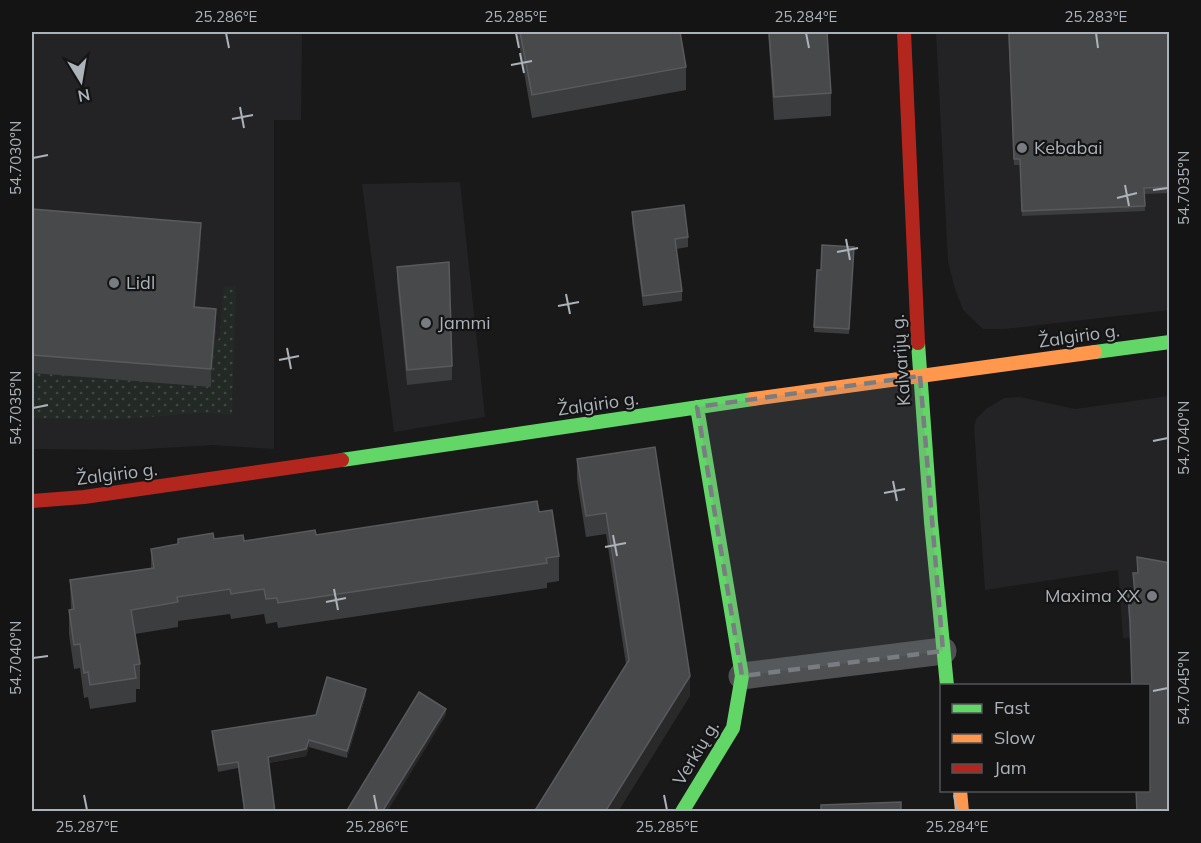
<svg xmlns="http://www.w3.org/2000/svg" width="1201" height="843" font-family="Mulish,sans-serif">
	<style>
		.built { fill: #232325 }
		.grass { fill: url(#grass-dots) }
		.lines { fill: none; stroke-linecap: round; stroke-linejoin: round }
		.street { stroke: #4e5052; stroke-width: 27 }
		.fast { stroke: #63d668; stroke-width: 14 }
		.slow { stroke: #ff974d; stroke-width: 14 }
		.jam { stroke: #b3261e; stroke-width: 14 }
		.wall { fill: #3c3d3e }
		.shaded-wall { fill: #29292a }
		.building { fill: #48494b; stroke: #585a5d; stroke-width: 1.5 }
		.marked { fill: #797c81; fill-opacity: 0.2; stroke: #797c81; stroke-width: 4.5; stroke-dasharray: 12 8; stroke-linejoin: round }
		.ticks { fill: none; stroke: #acb2b9; stroke-width: 2 }
		.poi-dot { fill: #797c81; stroke: #141415; stroke-width: 2 }
		.labels { text-anchor: middle; stroke-width: 4.5; stroke-linejoin: round; paint-order: stroke }
		.poi-label { font-size: 18px; fill: #acb2b9; stroke: #141415; text-anchor: start }
		.street-label { font-size: 18px; fill: #acb2b9; stroke: #141415 }
		.neatline { fill: none; stroke: #acb2b9; stroke-width: 2 }
		.ticks-label { font-size: 15px; text-anchor: middle; fill: #acb2b9 }
	</style>
	<defs>
		<pattern id="grass-dots" width="8" height="8" patternUnits="userSpaceOnUse" patternTransform="scale(1.5)"><rect width="8" height="8" fill="#232924"/><path d="M2 2h.1M6 6h.1" fill="none" stroke="#404642" stroke-width="1.8" stroke-linecap="round"/></pattern>
	</defs>
	<rect width="100%" height="100%" fill="#19191a"/>
	<path class="built" d="M32,32H302L301,120H274V449L213,445L129,450L32,449Z
		M936,32H1169V310L1005,329H983L963,310L954,286L948,261Z
		M460,182L485,417L394,432L362,184Z
		M1169,396V636L1123,638L1118,570L985,590L974,427L976,419L986,409L1004,398L1020,397L1075,409Z"/>
	<path class="grass" d="M236,286L232,415L202,413L106,420L32,418V373L219,339L224,287Z"/>
	<g class="lines">
		<path class="street" d="M742,676L943,651"/>
		<path class="fast" d="M918,343L931,522L947,686
			M1095,352L1170,342
			M342,460L753,399
			M682,812L733,728L742,676L697,407"/>
		<path class="slow" d="M753,399L1095,352
			M960,790L962,812"/>
		<path class="jam" d="M904,32L918,343
			M32,501L84,497L342,460"/>
	</g>
	<path class="wall" d="M517,32H680L686,67V90L532,118Z
		M768,32H827L831,93V116L774,120Z
		M1008,32H1170V193L1144,194L1145,211L1022,216L1020,165H1014Z
		M32,209L201,241L195,307L216,327L211,387L32,373Z
		M632,212L688,237V247L676,249L682,291V301L643,306L632,222Z
		M854,247L849,334L814,332L817,270H821Z
		M397,267L452,366V380L407,385L397,281Z
		M655,447L690,696L626,664L606,534L586,537L577,480V459Z
		M539,512L559,556V581L547,583V588L278,628L277,622L266,624L264,614L231,619L230,614L178,621V627L135,634L140,664V689H136V702L90,709L88,697L84,698L80,668L74,669L69,634V610L71,609L70,580L151,568V549L178,544V539L244,541L316,535Z
		M1137,557L1170,563L1130,634L1128,606V593H1134L1133,573H1137Z
		M366,695L347,758L309,747L306,756L269,763L275,812H244L238,768L218,772L212,738V731L316,715Z"/>
	<path class="shaded-wall" d="M201,223V241L194,325V307Z
		M216,309V327L211,387V369Z
		M690,676V696L618,812H605Z
		M366,689V695L347,758V751Z
		M446,709V715L387,812H382Z
		M309,740V747L306,756L268,763V757Z"/>
	<path class="building" d="M520,32H680L686,67L532,95Z
		M769,32H827L831,93L774,97Z
		M1009,32H1170V187L1144,188L1145,206L1022,211L1020,159H1014Z
		M684,205L688,237L675,239L682,291L643,296L632,212Z
		M32,209L201,223L194,307L216,309L211,369L32,355Z
		M822,245L854,247L849,329L814,327L817,270H821Z
		M449,262L452,366L407,370L397,267Z
		M655,447L690,676L605,812H534L629,660L606,513L586,516L577,459Z
		M537,501L539,512L552,510L559,556L546,558L547,563L278,603L277,598L266,599L264,589L231,594L230,589L177,597L178,602L131,610L140,664L134,665L136,678L90,685L88,672L84,673L80,644L74,645L69,610L74,609L70,580L154,568L151,549L178,544V539L213,533L214,539L243,535L244,541L315,530L316,535Z
		M1137,557L1170,563V812H1137L1136,790H1149V686H1132L1130,622L1128,593H1135L1133,573H1138Z
		M327,677L366,689L347,751L309,740L306,749L268,757L275,812H245L238,762L218,765L212,731L316,715Z
		M419,692L446,709L382,812H346Z
		M901,802V812H821V805Z"/>
	<path class="marked" d="M920,376L943,651L742,676L697,407Z"/>
	<path class="ticks" d="M226,33L229,48M516,33L519,48M806,33L809,48M1096,33L1098,48M520,53L524,73M511,65L532,61M240,107L244,128M232,119L253,115M33,158L48,155M1125,185L1129,206M1153,190L1168,188M1117,198L1137,193M846,239L850,260M837,252L858,248M566,294L570,314M558,306L579,302M287,348L291,369M279,360L299,356M33,408L48,405M1153,441L1168,438M893,481L897,501M884,493L905,489M613,535L617,556M605,547L626,543M334,589L338,610M326,602L346,598M33,658L48,656M1153,691L1168,688M84,795L87,810M374,795L377,810M664,795L667,810M954,795L957,810"/>
	<g class="poi-dot">
		<circle cx="1022" cy="148" r="6"/>
		<circle cx="114" cy="283" r="6"/>
		<circle cx="426" cy="323" r="6"/>
		<circle cx="1152" cy="596" r="6"/>
	</g>
	<g class="labels">
		<g class="poi-label">
			<text x="1034" y="154">Kebabai</text>
			<text x="126" y="289">Lidl</text>
			<text x="438" y="329">Jammi</text>
			<text x="1140" y="602" text-anchor="end">Maxima XX</text>
		</g>
		<g class="street-label">
			<text transform="translate(1079 336) rotate(-8)" y="6">Žalgirio g.</text>
			<text transform="translate(901 360) rotate(-94)" y="6">Kalvarijų g.</text>
			<text transform="translate(598 404) rotate(-8)" y="6">Žalgirio g.</text>
			<text transform="translate(117 474) rotate(-7)" y="6">Žalgirio g.</text>
			<text transform="translate(696 753) rotate(-59)" y="6">Verkių g.</text>
		</g>
	</g>
	<rect width="1201" height="843" fill="none" stroke="#141415" stroke-width="66"/>
	<rect x="940" y="684" width="210" height="108" fill="#141415" stroke="#515357" stroke-width="1.5"/>
	<rect x="952" y="704" width="30" height="9" fill="#63d668" stroke="#515357" stroke-width="1.5"/>
	<text x="994" y="714" font-size="18" fill="#acb2b9">Fast</text>
	<rect x="952" y="734" width="30" height="9" fill="#ff974d" stroke="#515357" stroke-width="1.5"/>
	<text x="994" y="744" font-size="18" fill="#acb2b9">Slow</text>
	<rect x="952" y="764" width="30" height="9" fill="#b3261e" stroke="#515357" stroke-width="1.5"/>
	<text x="994" y="774" font-size="18" fill="#acb2b9">Jam</text>
	<g transform="translate(81 81) rotate(169)" stroke="#141415" stroke-width="4.5" paint-order="stroke">
	<path d="M0-4.5L10 22L0 15L-10 22Z" fill="#acb2b9"/>
	<text y="-9" font-size="16" font-weight="bold" text-anchor="middle" fill="#acb2b9">N</text>
	</g>
	<rect x="33" y="33" width="1135" height="777" class="neatline"/>
	<g class="ticks-label">
		<text x="226" y="22">25.286°E</text>
		<text x="516" y="22">25.285°E</text>
		<text x="806" y="22">25.284°E</text>
		<text x="1096" y="22">25.283°E</text>
		<text transform="translate(16 158) rotate(-90)" y="5">54.7030°N</text>
		<text transform="translate(1184 188) rotate(-90)" y="5">54.7035°N</text>
		<text transform="translate(16 408) rotate(-90)" y="5">54.7035°N</text>
		<text transform="translate(1184 438) rotate(-90)" y="5">54.7040°N</text>
		<text transform="translate(16 658) rotate(-90)" y="5">54.7040°N</text>
		<text transform="translate(1184 688) rotate(-90)" y="5">54.7045°N</text>
		<text x="87" y="832">25.287°E</text>
		<text x="377" y="832">25.286°E</text>
		<text x="667" y="832">25.285°E</text>
		<text x="957" y="832">25.284°E</text>
	</g>
</svg>
